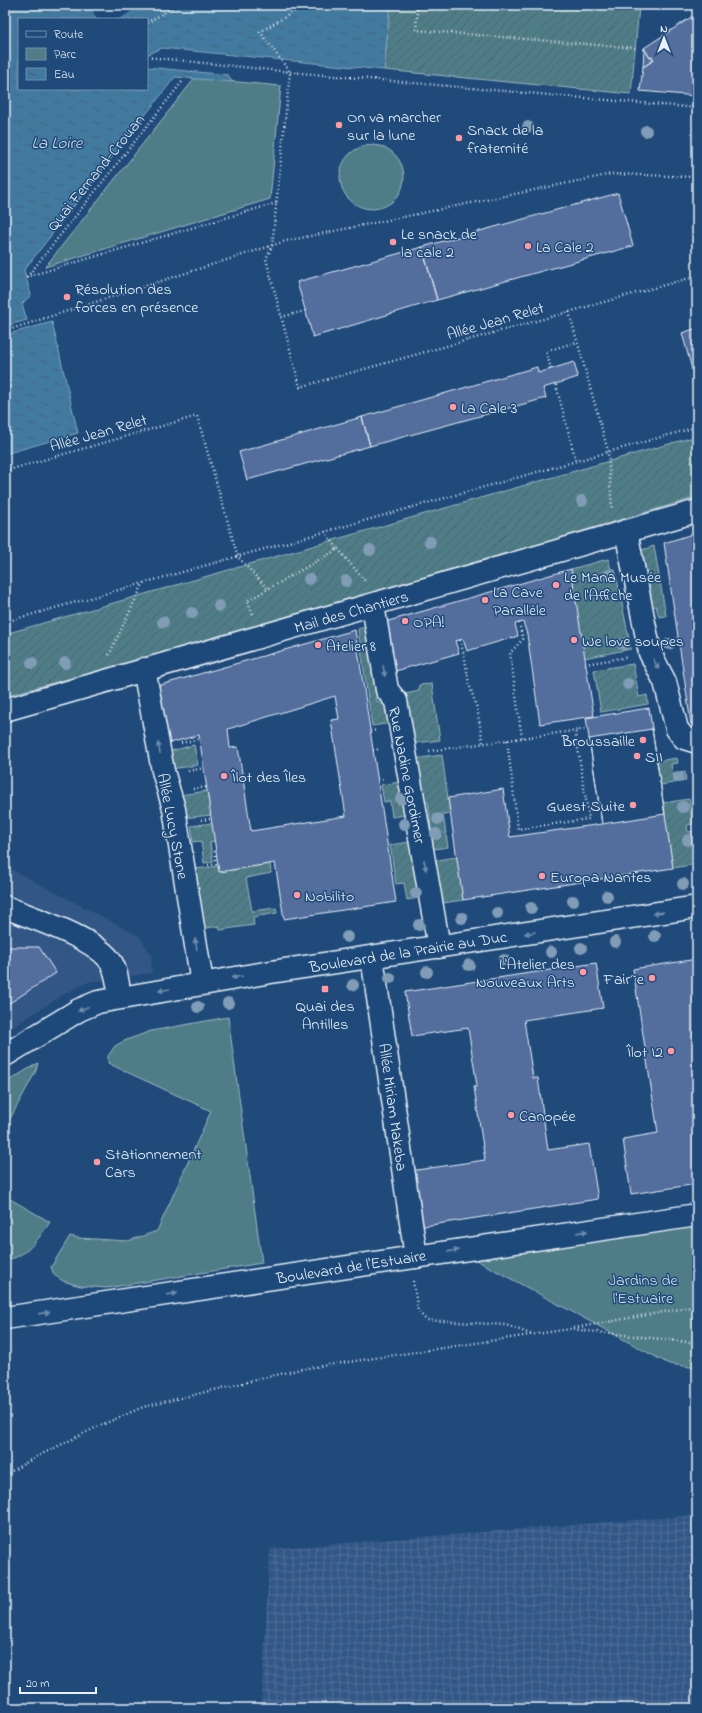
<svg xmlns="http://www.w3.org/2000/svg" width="702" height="1713" font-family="'Indie Flower',sans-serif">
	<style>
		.built { fill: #325786 }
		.industrial { fill: url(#industrial-grid) }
		.green { fill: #507d87; stroke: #9cb7c0 }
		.garden { fill: url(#garden-furrows); stroke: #9cb7c0 }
		.water { fill: url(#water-ripples); stroke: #84a9c2 }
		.pier { fill: #1f4a7a }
		.building { fill: #526d9d; stroke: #e8f1f8; fill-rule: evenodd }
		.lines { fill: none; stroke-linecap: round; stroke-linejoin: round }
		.minor-casing { stroke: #e8f1f8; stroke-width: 25 }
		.major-casing { stroke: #e8f1f8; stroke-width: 25 }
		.path { stroke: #e8f1f8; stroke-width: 2.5; stroke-dasharray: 1 3; stroke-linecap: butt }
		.minor { stroke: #1f4a7a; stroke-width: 22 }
		.major { stroke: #1f4a7a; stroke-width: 22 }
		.tree { fill: #819cb6 }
		.oneway { fill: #6f8dac }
		.poi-dot { fill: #ff9aa2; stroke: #1f4a7a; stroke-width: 1.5 }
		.labels { text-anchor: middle; stroke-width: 3; stroke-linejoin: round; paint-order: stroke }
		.poi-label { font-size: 16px; fill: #e8f1f8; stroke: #1f4a7a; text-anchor: start }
		.street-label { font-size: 16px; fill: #e8f1f8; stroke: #1f4a7a }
		.park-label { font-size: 16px; fill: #d1e0e7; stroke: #1f4a7a }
		.water-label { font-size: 17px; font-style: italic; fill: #cfdfea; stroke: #1f4a7a }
	</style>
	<defs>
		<pattern id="industrial-grid" width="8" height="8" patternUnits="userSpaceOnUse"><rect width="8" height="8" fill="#325786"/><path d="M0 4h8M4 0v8" fill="none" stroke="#507098"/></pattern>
		<pattern id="garden-furrows" width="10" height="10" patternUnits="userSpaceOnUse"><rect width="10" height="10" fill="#507d87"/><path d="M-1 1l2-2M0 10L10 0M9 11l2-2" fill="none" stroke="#4c656c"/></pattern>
		<pattern id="water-ripples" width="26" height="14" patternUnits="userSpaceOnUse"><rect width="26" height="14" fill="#42799e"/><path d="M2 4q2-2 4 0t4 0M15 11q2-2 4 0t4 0" fill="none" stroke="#446378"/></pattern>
	</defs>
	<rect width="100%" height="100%" fill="#1f4a7a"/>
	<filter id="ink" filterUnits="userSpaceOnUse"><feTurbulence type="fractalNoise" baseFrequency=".025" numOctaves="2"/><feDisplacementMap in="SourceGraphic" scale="8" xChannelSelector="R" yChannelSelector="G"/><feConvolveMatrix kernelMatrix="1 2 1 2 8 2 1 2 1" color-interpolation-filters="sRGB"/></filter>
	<g filter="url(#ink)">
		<path class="built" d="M5,866L139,936L151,954L152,973L89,982L66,993L5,1032Z"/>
		<path class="industrial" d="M697,1515V1708H261L270,1549Z"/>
		<path class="green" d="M195,78L281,86L270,199L45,267Z
			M340 177a32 32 0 1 1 64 0a32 32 0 1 1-64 0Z
			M228,1017L262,1263L107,1288L80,1286L63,1281L54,1275L51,1267L70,1236L78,1238L128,1241L157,1231L211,1111L118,1068L108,1063V1056L115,1046L124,1041L151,1031Z
			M38,1063L36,1071L5,1128V1083Z
			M5,1196L50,1222C39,1238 26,1258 5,1260Z
			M697,1225V1368L669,1364L476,1260Z"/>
		<path class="garden" d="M390,5H623L639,7L631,94L384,70Z
			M697,436V497C467,565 237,634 5,696V634Z
			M654,546L666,616L659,617L656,606L648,607L636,552Z
			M608,559L611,569H615L631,649L584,658L571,569Z
			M370,626L377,681L374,682L377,702L388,700L392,723L372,726L358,629Z
			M633,664L639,697L647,695L648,704L601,712L594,670Z
			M432,684L440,740L409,744L401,695L419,691V685Z
			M194,745L198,765L171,769L164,753Z
			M442,755L450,813L443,814L448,847L427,850L425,838L432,836L428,802L419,803L413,759Z
			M677,758L678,763L671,764L673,774L685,772L686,781L661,785L657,761Z
			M400,782L405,815L392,817L390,801L384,802L381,785Z
			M207,791L211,815L183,818L180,795Z
			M689,799L693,824L687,825L688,832L694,831L697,847V864L673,868L663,803Z
			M212,823L215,841L210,842L213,862L204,863L201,841L193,842L191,826Z
			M410,842L414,871L424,897L407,900L404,883L396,884L390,845Z
			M457,857L463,900L443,903L439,883H435L430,861Z
			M270,864L271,873L246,878L252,911L276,908L277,913L253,917L254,925L220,930L219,926L201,929L193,876L197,875L196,869L218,866L220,872Z"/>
		<path class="water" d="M5,5H390L384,70L162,48L147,55V19H19V89H147V67L228,75L232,82L175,77L24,270L31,295L22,304L27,320L5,326Z
			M52,322L78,433L5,454V335Z"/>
		<path class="pier" d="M93,5H141L119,19H97L94,14Z"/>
		<path class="building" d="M693,16L695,22L697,21V96L640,91L643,67L654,60L652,57L650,58L644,48Z
			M644,48L650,58L652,57L654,60L643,67Z
			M618,193L633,246L437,300L422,247Z
			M422,247L437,300L313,337L297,282Z
			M697,328V387L682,333Z
			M574,362L578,377L543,388L546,398L370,446L362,417L537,367L538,373Z
			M362,417L370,446L247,480L239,452Z
			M696,533L697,723L691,724L664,543Z
			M571,569L594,716L540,724L527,634L523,622L515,624L518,636L467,651L463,639L455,641L459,653L392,672L385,622Z
			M355,630L396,902L284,919L275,863L219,872L199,735L166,744L157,686ZM335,696L339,719L331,720L346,816L251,831L238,747L230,748L228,729Z
			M649,708L673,868L463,900L448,798L503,789L510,837L602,824L586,718Z
			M652,729L665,814L602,824L589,739Z
			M5,947H39L56,973L5,1006Z
			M697,959V1184L631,1194L623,1139L658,1133L633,969Z
			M596,963L603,1008L524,1020L533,1078H538L548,1150L589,1144L598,1199L418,1227L410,1171L485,1160L474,1087L477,1086L468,1028L412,1036L405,992Z"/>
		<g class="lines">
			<defs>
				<path id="minor" d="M626,531L650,653L665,682L677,729L684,738L697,742
					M373,605L387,690L396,701L439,947
					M144,669L163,771L174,809L202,983
					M5,710L697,511
					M5,907C32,918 96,938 111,962C117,971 118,986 120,997
					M372,957L416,1257"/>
				<path id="major" d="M5,1055L79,1010L98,1002L271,972L697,907
					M5,1318L697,1215"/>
			</defs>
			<use href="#minor" class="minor-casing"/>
			<use href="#major" class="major-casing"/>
			<path class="path" d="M305,5L260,32L290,72L272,246L266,259L300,387L697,276
				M418,5L416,30L635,48
				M147,23L177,5
				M147,57L290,72L697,108
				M26,277L276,203
				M27,277L182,82
				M569,312L608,451L612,510
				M281,317L305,311
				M5,331L286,241L612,174L697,177
				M551,369L546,351L577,342
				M556,385L576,461
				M5,471L197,416L238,557L268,589
				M338,549L366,582
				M253,614L247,601L338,549L325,532
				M5,622L697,427
				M519,623L523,639L510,653L522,738
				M460,640L465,659L469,684L477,708L483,743
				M109,655L143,584
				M585,664L628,657
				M370,731L378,730
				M507,740L518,829L589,819L575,730
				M181,743L199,739
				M373,750L381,749
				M429,751L587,729
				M188,771L204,768
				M378,780L386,779
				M193,789L207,787
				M201,820L211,819
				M208,865L216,864L214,851H216
				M413,1281L418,1311L426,1320L506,1325L533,1335
				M574,1328L697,1306
				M5,1475L34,1458L97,1427L143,1407L301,1369L570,1329L697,1343"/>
			<use href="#minor" class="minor"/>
			<use href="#major" class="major"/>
		</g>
		<g class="tree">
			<circle cx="528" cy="127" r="6"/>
			<circle cx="646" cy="131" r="6"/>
			<circle cx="582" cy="501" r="6"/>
			<circle cx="430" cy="542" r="6"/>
			<circle cx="370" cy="550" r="6"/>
			<circle cx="609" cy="575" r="6"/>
			<circle cx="309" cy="579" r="6"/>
			<circle cx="346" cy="581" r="6"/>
			<circle cx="219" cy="606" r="6"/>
			<circle cx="192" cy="613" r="6"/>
			<circle cx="163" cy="622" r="6"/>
			<circle cx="623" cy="644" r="6"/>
			<circle cx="669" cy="644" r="6"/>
			<circle cx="32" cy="663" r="6"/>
			<circle cx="65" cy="663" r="6"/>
			<circle cx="628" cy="684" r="6"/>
			<circle cx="678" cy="777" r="6"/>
			<circle cx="401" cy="799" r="6"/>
			<circle cx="683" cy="807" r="6"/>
			<circle cx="438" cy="819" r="6"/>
			<circle cx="404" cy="824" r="6"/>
			<circle cx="436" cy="834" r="6"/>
			<circle cx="688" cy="840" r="6"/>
			<circle cx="683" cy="884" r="6"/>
			<circle cx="416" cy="893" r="6"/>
			<circle cx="607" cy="896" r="6"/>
			<circle cx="573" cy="901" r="6"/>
			<circle cx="531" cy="908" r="6"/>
			<circle cx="497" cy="913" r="6"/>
			<circle cx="462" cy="918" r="6"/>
			<circle cx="419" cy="925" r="6"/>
			<circle cx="655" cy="936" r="6"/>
			<circle cx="347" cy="937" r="6"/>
			<circle cx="615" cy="942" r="6"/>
			<circle cx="581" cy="948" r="6"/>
			<circle cx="551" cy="952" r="6"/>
			<circle cx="504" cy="960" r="6"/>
			<circle cx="469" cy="965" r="6"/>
			<circle cx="427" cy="972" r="6"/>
			<circle cx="390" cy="978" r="6"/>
			<circle cx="353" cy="985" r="6"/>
			<circle cx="228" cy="1003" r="6"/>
			<circle cx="198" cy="1007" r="6"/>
		</g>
		<defs><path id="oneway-solid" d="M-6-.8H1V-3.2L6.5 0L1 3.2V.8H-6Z"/></defs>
		<g class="oneway">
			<use href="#oneway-solid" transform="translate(656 664) rotate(61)"/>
			<use href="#oneway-solid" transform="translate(384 671) rotate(81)"/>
			<use href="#oneway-solid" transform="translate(159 748) rotate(-101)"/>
			<use href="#oneway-solid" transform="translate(425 865) rotate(79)"/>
			<use href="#oneway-solid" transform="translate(658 913) rotate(171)"/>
			<use href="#oneway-solid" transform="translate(530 933) rotate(171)"/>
			<use href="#oneway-solid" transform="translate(196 944) rotate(-99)"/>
			<use href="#oneway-solid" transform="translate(237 977) rotate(171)"/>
			<use href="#oneway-solid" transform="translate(164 990) rotate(170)"/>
			<use href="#oneway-solid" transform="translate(83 1009) rotate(155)"/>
			<use href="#oneway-solid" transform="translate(582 1232) rotate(-8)"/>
			<use href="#oneway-solid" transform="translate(453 1251) rotate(-8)"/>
			<use href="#oneway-solid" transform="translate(172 1294) rotate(-9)"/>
			<use href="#oneway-solid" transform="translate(44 1313) rotate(-8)"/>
		</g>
	</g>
	<g class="poi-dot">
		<circle cx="339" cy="125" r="4"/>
		<circle cx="459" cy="138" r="4"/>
		<circle cx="393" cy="242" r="4"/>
		<circle cx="528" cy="246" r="4"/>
		<circle cx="67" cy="297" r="4"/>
		<circle cx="453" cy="407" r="4"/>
		<circle cx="556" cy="585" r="4"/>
		<circle cx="485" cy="600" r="4"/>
		<circle cx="405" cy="621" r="4"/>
		<circle cx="574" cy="640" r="4"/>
		<circle cx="318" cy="645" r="4"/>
		<circle cx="643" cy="740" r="4"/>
		<circle cx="637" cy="756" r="4"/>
		<circle cx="224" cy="776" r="4"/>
		<circle cx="633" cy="805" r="4"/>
		<circle cx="542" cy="876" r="4"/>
		<circle cx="297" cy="895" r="4"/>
		<circle cx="583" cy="972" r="4"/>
		<circle cx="652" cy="978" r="4"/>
		<rect x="321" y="985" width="8" height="8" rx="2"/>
		<circle cx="671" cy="1051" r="4"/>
		<circle cx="511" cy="1115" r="4"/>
		<circle cx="97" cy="1162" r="4"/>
	</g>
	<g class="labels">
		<g class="poi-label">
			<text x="347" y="122">On va marcher<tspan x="347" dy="18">sur la lune</tspan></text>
			<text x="467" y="135">Snack de la<tspan x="467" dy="18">fraternité</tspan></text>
			<text x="401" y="239">Le snack de<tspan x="401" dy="18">la cale 2</tspan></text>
			<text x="536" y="252">La Cale 2</text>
			<text x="75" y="294">Résolution des<tspan x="75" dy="18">forces en présence</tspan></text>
			<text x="461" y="413">La Cale 3</text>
			<text x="564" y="582">Le Mana Musée<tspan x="564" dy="18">de l'Affiche</tspan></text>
			<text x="493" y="597">La Cave<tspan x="493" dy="18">Parallèle</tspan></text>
			<text x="413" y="627">OPA!</text>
			<text x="582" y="646">We love soupes</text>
			<text x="326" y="651">Atelier 8</text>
			<text x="635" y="746" text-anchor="end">Broussaille</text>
			<text x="645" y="762">SII</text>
			<text x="232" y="782">Îlot des Îles</text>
			<text x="625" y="811" text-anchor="end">Guest Suite</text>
			<text x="550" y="882">Europa Nantes</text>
			<text x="305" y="901">Nobilito</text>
			<text x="575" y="969" text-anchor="end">L'Atelier des<tspan x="575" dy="18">Nouveaux Arts</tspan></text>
			<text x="644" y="984" text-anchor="end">Fair~e</text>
			<text x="325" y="1011" text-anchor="middle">Quai des<tspan x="325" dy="18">Antilles</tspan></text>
			<text x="663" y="1057" text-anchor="end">Îlot I2</text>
			<text x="519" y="1121">Canopée</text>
			<text x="105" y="1159">Stationnement<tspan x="105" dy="18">Cars</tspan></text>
		</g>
		<g class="street-label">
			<text transform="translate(95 172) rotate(-51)" y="6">Quai Fernand-Crouan</text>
			<text transform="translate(495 320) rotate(-16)" y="6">Allée Jean Relet</text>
			<text transform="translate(98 432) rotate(-16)" y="6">Allée Jean Relet</text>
			<text transform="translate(351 611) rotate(-16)" y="6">Mail des Chantiers</text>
			<text transform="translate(408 775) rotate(79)" y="6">Rue Nadine Gordimer</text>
			<text transform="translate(174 826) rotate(79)" y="6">Allée Lucy Stone</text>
			<text transform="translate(408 951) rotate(-9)" y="6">Boulevard de la Prairie au Duc</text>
			<text transform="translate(394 1107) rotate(82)" y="6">Allée Miriam Makeba</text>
			<text transform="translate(351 1266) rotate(-9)" y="6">Boulevard de l'Estuaire</text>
		</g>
		<g class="park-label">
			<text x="643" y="1285">Jardins de<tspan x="643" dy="18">l'Estuaire</tspan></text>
		</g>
		<g class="water-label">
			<text x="57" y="148">La Loire</text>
		</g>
	</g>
	<rect width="702" height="1713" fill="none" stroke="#1f4a7a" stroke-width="20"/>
	<rect x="10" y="10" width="682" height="1693" fill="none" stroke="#e8f1f8" stroke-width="1.5" filter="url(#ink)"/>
	<rect x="18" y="18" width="130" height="72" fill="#1f4a7a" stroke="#6f8dac"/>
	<rect x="26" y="31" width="20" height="6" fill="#1f4a7a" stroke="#6f8dac"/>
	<text x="54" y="38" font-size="12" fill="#e8f1f8">Route</text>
	<rect x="26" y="48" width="20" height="12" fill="#507d87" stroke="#6f8dac"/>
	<text x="54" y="58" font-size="12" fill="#e8f1f8">Parc</text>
	<rect x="26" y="68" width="20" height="12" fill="url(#water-ripples)" stroke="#6f8dac"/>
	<text x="54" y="78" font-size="12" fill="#e8f1f8">Eau</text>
	<g transform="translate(664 38)" stroke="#1f4a7a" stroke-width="3" paint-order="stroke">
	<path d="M0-3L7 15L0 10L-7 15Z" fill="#e8f1f8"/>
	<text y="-6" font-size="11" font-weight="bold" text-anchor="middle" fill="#e8f1f8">N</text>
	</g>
	<path d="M20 1687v6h76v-6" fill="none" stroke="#e8f1f8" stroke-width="2"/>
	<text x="26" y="1687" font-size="12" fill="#e8f1f8" stroke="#1f4a7a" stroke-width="3" paint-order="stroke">20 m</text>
</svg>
